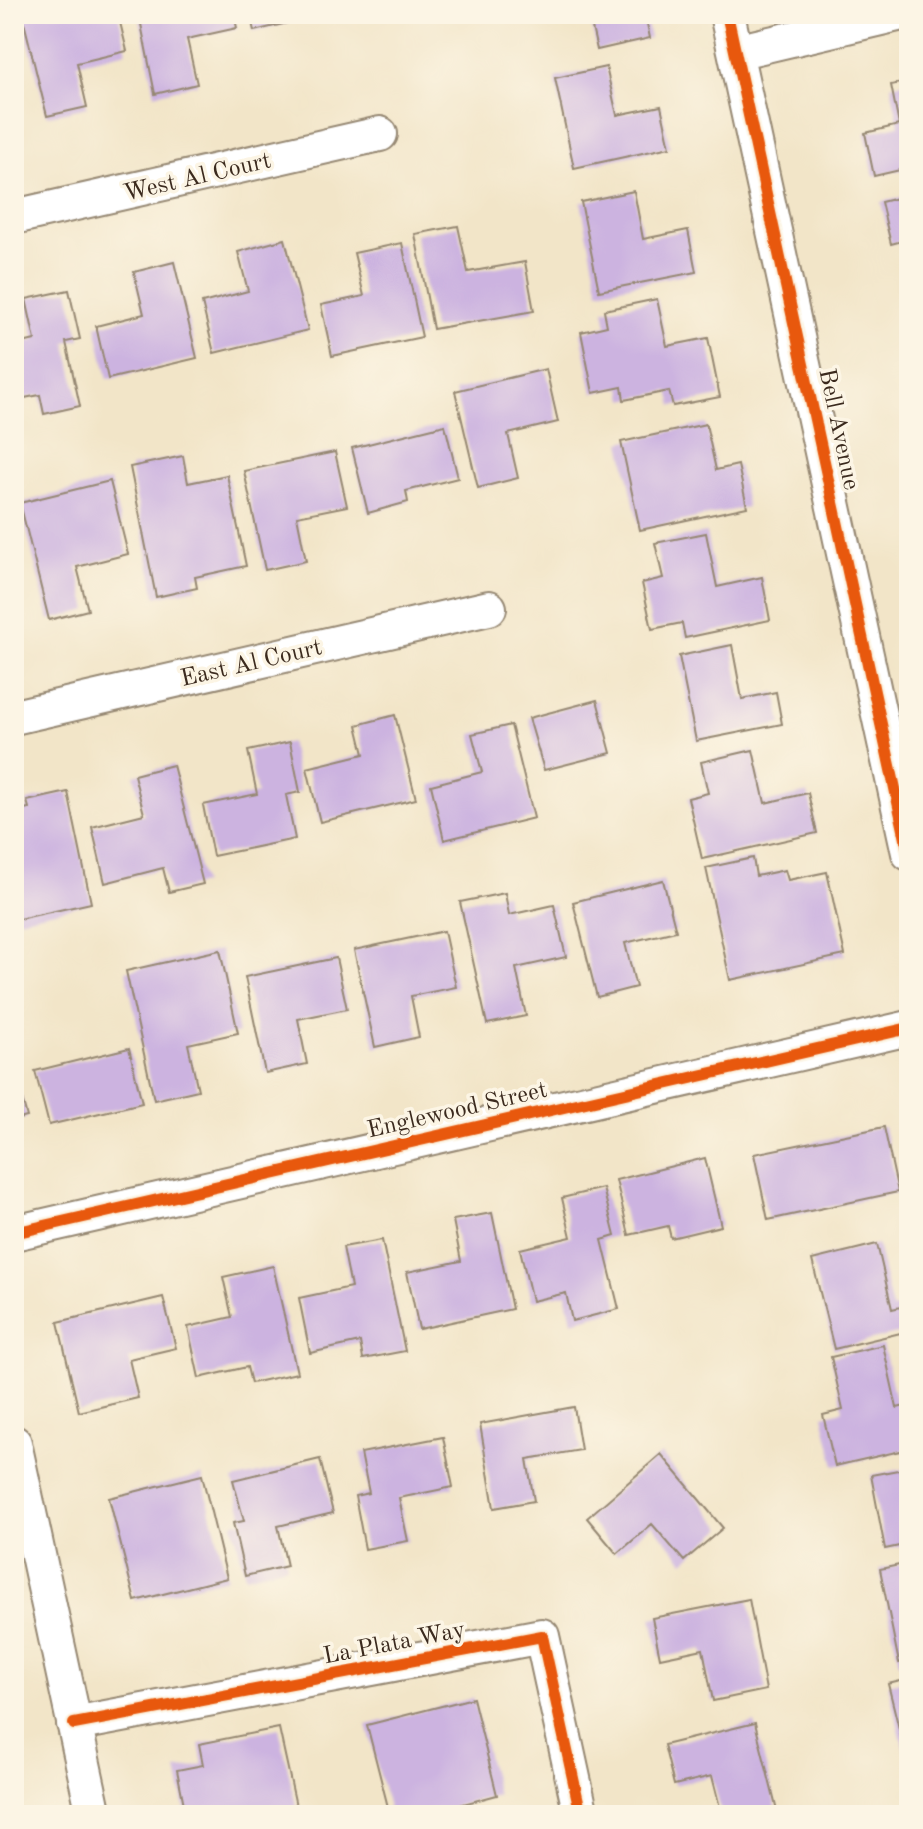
<svg xmlns="http://www.w3.org/2000/svg" width="923" height="1829" font-family="'Old Standard TT',serif">
	<style>
		.building { fill: #ccb3e0 }
		.lines { fill: none; stroke-linecap: round; stroke-linejoin: round }
		.minor-casing { stroke: #968873; stroke-width: 38 }
		.minor { stroke: #fff; stroke-width: 34 }
		.cycleway-casing { stroke: #fcf5e5; stroke-width: 17 }
		.cycleway { stroke: #e8590c; stroke-width: 12 }
		.labels { text-anchor: middle; stroke-width: 7; stroke-linejoin: round; paint-order: stroke }
		.street-label { font-size: 24px; fill: #3b2a1e; stroke: #fcf5e5 }
	</style>
	<rect width="100%" height="100%" fill="#fcf5e5"/>
	<filter id="ink" filterUnits="userSpaceOnUse"><feTurbulence type="fractalNoise" baseFrequency=".0125" numOctaves="2"/><feDisplacementMap in="SourceGraphic" scale="16" xChannelSelector="R" yChannelSelector="G"/><feConvolveMatrix kernelMatrix="1 2 1 2 8 2 1 2 1" color-interpolation-filters="sRGB"/></filter>
	<filter id="wash" filterUnits="userSpaceOnUse"><feTurbulence type="fractalNoise" baseFrequency=".006" numOctaves="4" result="noise"/><feDisplacementMap in="SourceGraphic" scale="32" xChannelSelector="R" yChannelSelector="G"/><feGaussianBlur stdDeviation="1.8" result="paint"/><feColorMatrix in="noise" values="0 0 0 0 0 0 0 0 0 0 0 0 0 0 0 0 0 1.4 0 .05"/><feComposite in="paint" operator="in"/></filter>
	<g filter="url(#wash)">
		<rect width="100%" height="100%" fill="#f2e5c8"/>
		<g id="blocks">
			<path class="building" d="M22,14H118L127,51L77,63L87,107L47,116Z
				M139,14H234L237,28L187,39L197,84L155,94Z
				M250,14H320L321,15L254,31Z
				M589,14H645L650,38L597,50Z
				M606,67L617,115L661,106L670,147L574,168L555,78Z
				M909,81V168L874,176L865,133L899,125L891,85Z
				M634,191L643,239L688,230L696,272L599,291L581,202Z
				M909,195V267H908L902,241L891,244L881,202Z
				M458,226L468,272L525,262L534,311L433,329L415,234Z
				M285,239L308,330L214,353L202,303L248,291L238,252Z
				M402,243L422,337L332,356L321,305L364,296L354,253Z
				M174,262L197,358L108,379L96,326L144,314L134,272Z
				M69,290L80,339L66,342L80,406L44,414L40,395L14,400V345L35,340L26,299Z
				M657,299L667,346L708,338L720,397L673,406L669,391L624,400L622,387L593,393L581,332L607,326L604,310Z
				M546,369L558,422L508,434L518,478L478,488L455,391Z
				M706,424L716,470L738,465L747,507L640,530L621,442Z
				M445,425L458,478L406,491L408,502L368,513L352,448Z
				M335,452L347,506L297,516L306,561L265,570L244,471Z
				M183,456L188,483L227,475L246,566L195,577L197,588L156,597L130,467Z
				M110,481L128,554L77,567L88,610L49,620L20,503Z
				M706,533L717,587L762,577L770,620L685,638L682,623L652,629L642,583L663,578L655,543Z
				M732,645L742,699L776,692L782,724L696,741L679,656Z
				M597,700L611,753L544,770L529,718Z
				M395,715L416,799L320,822L307,768L364,754L357,725Z
				M511,725L534,818L444,840L431,785L482,772L472,734Z
				M290,742L300,792L286,795L295,839L213,856L203,805L257,794L248,751Z
				M753,750L765,803L808,793L817,833L702,859L688,798L708,793L701,762Z
				M173,765L203,884L169,892L163,868L105,883L92,827L144,814L134,775Z
				M68,792L91,903L14,920V811L29,808L27,801Z
				M753,858L756,876L785,870L788,880L827,872L845,955L730,980L706,868Z
				M663,880L676,931L625,943L636,987L597,997L573,902Z
				M505,893L509,915L554,905L566,957L516,968L526,1016L487,1024L460,902Z
				M444,931L456,987L411,996L419,1037L375,1047L354,950Z
				M220,950L238,1033L188,1044L198,1090L154,1100L126,971Z
				M336,958L347,1009L298,1019L307,1064L265,1073L245,977Z
				M129,1048L142,1103L49,1125L35,1071Z
				M14,1071L27,1117L14,1120Z
				M884,1127L898,1192L768,1220L754,1154Z
				M705,1158L721,1226L671,1238L668,1226L629,1235L616,1180Z
				M603,1188L615,1236L602,1240L619,1309L572,1321L566,1293L532,1301L520,1249L571,1237L562,1198Z
				M492,1213L512,1309L419,1329L407,1272L461,1261L453,1220Z
				M382,1240L405,1351L363,1359L360,1342L310,1353L299,1298L351,1287L343,1247Z
				M877,1244L892,1309L909,1305V1331L834,1349L812,1260Z
				M273,1266L297,1373L251,1383L247,1367L199,1378L188,1327L232,1317L223,1277Z
				M163,1297L176,1348L129,1359L138,1398L79,1412L58,1322Z
				M883,1345L897,1408L909,1405V1449L835,1466L823,1415L843,1410L831,1357Z
				M574,1407L581,1450L527,1459L534,1501L494,1508L480,1424Z
				M443,1437L453,1487L399,1498L408,1541L365,1549L355,1496L369,1493L361,1453Z
				M661,1454L723,1528L684,1561L652,1524L617,1554L587,1518Z
				M320,1459L333,1513L278,1526L287,1566L245,1576L233,1523L244,1521L233,1480Z
				M909,1468V1544L885,1549L871,1475Z
				M202,1475L227,1578L135,1601L109,1498Z
				M909,1563V1661L899,1663L880,1569Z
				M749,1599L766,1690L713,1701L703,1649L660,1658L652,1618Z
				M909,1679V1765H908L888,1684Z
				M473,1698L497,1795L422,1815H390L367,1725Z
				M755,1723L778,1815H722L712,1776L674,1785L664,1745Z
				M279,1728L298,1815H186L177,1770L203,1765L199,1744Z"/>
		</g>
	</g>
	<g filter="url(#ink)">
		<use href="#blocks" fill-opacity="0" stroke="#968873" stroke-width="2"/>
		<g class="lines">
			<defs>
				<path id="minor" d="M727,14L909,853
					M736,52L898,14
					M14,217L380,134
					M14,717L489,608
					M14,1233L909,1028
					M14,1443L94,1815
					M74,1724L542,1636L581,1815"/>
			</defs>
			<use href="#minor" class="minor-casing"/>
			<use href="#minor" class="minor"/>
			<defs>
				<path id="cycleway" d="M727,14L909,853
					M14,1233L909,1028
					M74,1724L542,1636L581,1815"/>
			</defs>
			<use href="#cycleway" class="cycleway-casing"/>
			<use href="#cycleway" class="cycleway"/>
		</g>
	</g>
	<g class="labels">
		<g class="street-label">
			<text transform="translate(197 176) rotate(-13)" y="8">West Al Court</text>
			<text transform="translate(840 429) rotate(78)" y="8">Bell Avenue</text>
			<text transform="translate(251 662) rotate(-13)" y="8">East Al Court</text>
			<text transform="translate(457 1109) rotate(-13)" y="8">Englewood Street</text>
			<text transform="translate(394 1642) rotate(-11)" y="8">La Plata Way</text>
		</g>
	</g>
	<rect width="923" height="1829" fill="none" stroke="#fcf5e5" stroke-width="48"/>
</svg>
